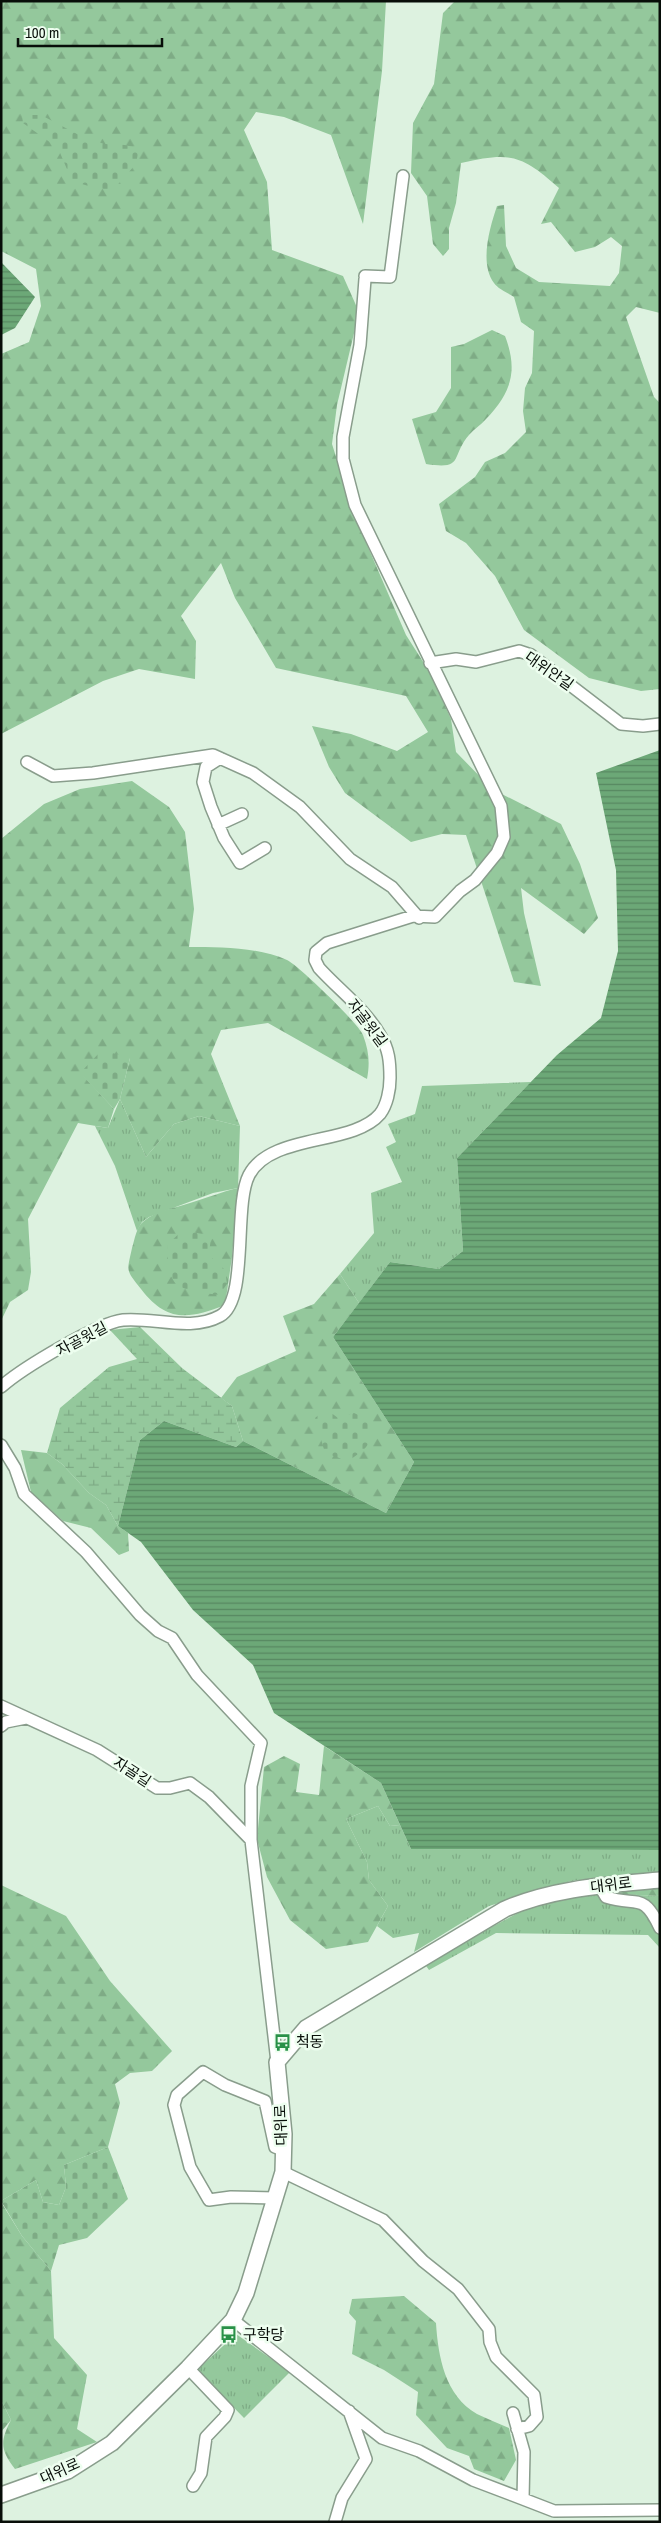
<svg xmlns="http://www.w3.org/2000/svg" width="661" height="2523" font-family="'Archivo Narrow','Noto Sans KR',sans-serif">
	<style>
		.grass { fill: url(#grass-tufts) }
		.forest { fill: url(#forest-firs) }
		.wetland { fill: url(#wetland-marsh) }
		.cemetery { fill: url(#cemetery-stones) }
		.water { fill: url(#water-rules) }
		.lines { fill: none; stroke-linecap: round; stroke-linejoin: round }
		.street-casing { stroke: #899d8c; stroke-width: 14 }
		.secondary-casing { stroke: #899d8c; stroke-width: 18 }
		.street { stroke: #fff; stroke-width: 11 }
		.secondary { stroke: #fff; stroke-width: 15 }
		.labels { text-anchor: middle; stroke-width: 5; stroke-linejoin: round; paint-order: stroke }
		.street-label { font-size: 15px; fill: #080e09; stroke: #edfeef }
		.poi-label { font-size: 15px; fill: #080e09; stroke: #edfeef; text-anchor: start }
	</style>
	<defs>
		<pattern id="grass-tufts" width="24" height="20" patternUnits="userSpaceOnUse" patternTransform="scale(1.25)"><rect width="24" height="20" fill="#94c89c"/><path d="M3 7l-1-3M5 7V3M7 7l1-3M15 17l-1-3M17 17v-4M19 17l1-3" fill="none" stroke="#7eab85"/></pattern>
		<pattern id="forest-firs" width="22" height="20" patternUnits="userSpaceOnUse" patternTransform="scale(1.25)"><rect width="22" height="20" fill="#94c89c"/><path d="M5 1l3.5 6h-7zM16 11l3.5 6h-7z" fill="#7eab85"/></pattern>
		<pattern id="wetland-marsh" width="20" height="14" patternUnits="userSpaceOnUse" patternTransform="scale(1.25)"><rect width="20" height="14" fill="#94c89c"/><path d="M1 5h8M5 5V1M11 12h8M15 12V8" fill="none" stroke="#7eab85"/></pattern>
		<pattern id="cemetery-stones" width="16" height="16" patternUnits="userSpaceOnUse" patternTransform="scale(1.25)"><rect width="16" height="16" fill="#94c89c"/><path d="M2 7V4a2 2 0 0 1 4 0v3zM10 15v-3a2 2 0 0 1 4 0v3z" fill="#7eab85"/></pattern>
		<pattern id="water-rules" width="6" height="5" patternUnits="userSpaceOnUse" patternTransform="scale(1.25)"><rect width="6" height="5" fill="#6ca877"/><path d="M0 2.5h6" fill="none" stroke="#578760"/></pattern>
	</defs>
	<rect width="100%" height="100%" fill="#ddf2e0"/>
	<path class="grass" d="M531,1082L457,1158L463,1251L439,1269L390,1262L359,1303L340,1274L374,1233L371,1193L402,1182L386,1147L396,1142L388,1124L415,1114L422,1086Z
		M120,1099L146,1157L174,1124L199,1116L240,1126L238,1188L213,1193L149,1217L142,1222L137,1231L115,1166L95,1126L108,1128Z
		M378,1806L390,1826L400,1825L411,1849L660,1850V1872L571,1881L489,1906L414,1952L419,1933L393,1938L377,1926L388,1906L369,1880L367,1862L346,1819Z
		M616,1894L660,1896V1948L648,1935L496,1933L429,1970L424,1963L535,1904L591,1895Z
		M236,2334L290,2372L244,2418L197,2370Z"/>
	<path class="forest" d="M1,1H386L382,71L363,224L331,135L284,117L256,112L244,130L267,182L272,250L343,276L359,312L337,405L332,444L355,517L406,635L429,671L451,719L456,752L492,789L561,824L580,864L598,918L584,934L521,888L524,913L541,986L514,982L466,835L442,834L411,842L345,793L329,767L312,726L351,734L397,751L428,732L406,696L276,668L235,598L221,563L181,616L196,641L195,679L139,669L103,681L1,734V354L29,342L41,306L36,269L1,251Z
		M455,1H660V313L636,307L626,317L654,397L660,403V689L641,691L589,678L524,630L495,576L466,543L446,531L439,504L475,477L485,462L505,453L526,432L523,411L525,388L532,373L534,331L521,322L514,297C508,293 498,289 494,283C479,263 490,227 497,206L504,205L506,246L516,268L539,282L610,286L619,273L622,246L611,237L595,247L575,252L551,222L541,224L559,188C521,154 510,152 461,163L456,203L449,228V249L443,256L433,244L427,196L411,173L413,123L434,84L443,13Z
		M492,330L505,336C518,370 512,392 486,419C481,425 474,429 469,435C450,457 465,470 426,464L412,419L436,412L451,388V347L464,344Z
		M132,781L169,807L185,832L194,909L189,947C220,947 258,947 287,960C298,965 359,1024 363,1035C369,1051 370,1063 367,1079L268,1023L221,1030L211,1054L240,1126L199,1116L174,1124L146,1157L120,1099L130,1058L81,1073L114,1109L108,1128L78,1123L28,1219L31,1272L28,1290L10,1302L1,1321V839L44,804L80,789Z
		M238,1188L232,1257L225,1305C189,1319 167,1323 141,1289C125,1269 127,1272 132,1248C135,1239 136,1227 144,1221C157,1210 175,1208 190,1203C207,1198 221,1192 238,1188Z
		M340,1274L359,1303L333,1337L414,1462L386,1513L243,1441L232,1406L221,1398L237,1377L296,1351L283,1316L314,1304Z
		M21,1450L47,1453L62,1464L89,1493L106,1505L118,1526L128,1533L129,1551L119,1555L91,1528L63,1521L31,1492Z
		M324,1746L381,1783L400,1825L390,1826L378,1806L346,1819L367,1862L369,1880L388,1906L368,1942L326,1949L290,1920L267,1877L257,1839L264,1767L284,1756L300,1764L296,1792L319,1795Z
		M1,1885L66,1916L110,1981L172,2051L152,2071L130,2073L115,2084L120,2103L108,2147L64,2165L66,2187L59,2205L43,2202L36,2180L1,2201Z
		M660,1887V1896L616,1894L631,1889Z
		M1,2202L22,2236L51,2271L54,2338L87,2375L77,2429L97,2442L15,2469C0,2450 0,2441 11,2420L1,2400Z
		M404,2296L436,2323C438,2356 445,2396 477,2414C487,2419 498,2423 509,2428L516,2460L504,2481L474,2469L469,2456L447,2448L416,2415L418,2392L384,2370L352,2354L356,2321L349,2313L352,2299Z"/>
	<path class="wetland" d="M140,1327L182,1368L232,1406L243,1441L236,1447L164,1421L140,1440L118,1526L106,1505L89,1493L62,1464L47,1453L60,1408L109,1367L137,1359L110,1330Z"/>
	<path class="cemetery" d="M22,115H41L77,134L104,144L125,145L140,149L135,165L113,190L95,188L72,181L58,148L23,123Z
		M102,1050L130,1058L120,1099L114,1109L80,1073Z
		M183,1230L211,1236L209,1255L225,1270L227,1284L219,1295C178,1289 166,1290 168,1244Z
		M326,1409L338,1418L354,1413L369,1420C375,1444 367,1448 348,1461L325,1453L315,1418Z
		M108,2147L128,2199L87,2238L59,2245L51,2271L22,2236L1,2201L36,2180L43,2202L59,2205L66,2187L64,2165Z
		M1,2400L11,2420L1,2432Z"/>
	<path class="water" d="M1,262L35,297L15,328L1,335Z
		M660,750V1850L411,1849L381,1783L274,1713L253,1665L193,1610L141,1542L118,1526L140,1440L164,1421L236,1447L243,1441L386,1513L414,1462L333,1337L390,1262L439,1269L463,1251L457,1158L557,1055L601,1018L618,951L616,870L596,773Z"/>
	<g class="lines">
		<defs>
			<path id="street" d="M365,276L390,277L403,176
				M430,663L456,659L476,662L519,651L531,655L621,724L643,726L660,724
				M220,758L206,767L203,782L211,807L224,838L240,863L265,848
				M27,762L53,776L93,773L213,755L253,773L300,807L350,859L392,887L419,918
				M218,825L242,814
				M1,1387C21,1369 97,1323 123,1320C154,1317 191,1332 220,1316C249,1300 233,1206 249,1175C271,1133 353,1146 380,1114C387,1105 390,1090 390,1078C390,1062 389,1049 380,1035C365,1009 339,990 319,968L315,960L316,952L327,943L413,916L435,917L460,891L475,880L497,853L504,837L501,806L355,505L343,459V437L360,345L365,279
				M1,1445L15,1468L24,1494L86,1552L140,1615L158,1631L172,1638L197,1675L261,1743L251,1786V1840L277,2062
				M1,1706L97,1750L157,1788H170L190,1783L209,1797L251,1840
				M1,1726L6,1722L26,1718
				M599,1885L606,1897C637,1907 643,1891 660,1928
				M283,2172L383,2220L423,2261L458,2289L489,2329L490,2342L496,2357L534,2395L537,2417L529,2426L517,2429
				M274,2198L231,2197L209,2200L190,2167L174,2105L177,2095L203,2072L225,2085L265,2101L275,2147L283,2150
				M233,2320L382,2438L419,2451L473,2480L523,2499L524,2452L513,2413
				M188,2368L228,2410L225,2417L206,2437L201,2473L193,2486
				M523,2499L554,2511L660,2510
				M335,2522L342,2498L366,2459L349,2411"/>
			<path id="secondary" d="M1,2495L68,2471L112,2443L188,2368L233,2320L246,2293L283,2172L284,2134L277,2062L306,2028L505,1909C553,1888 607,1885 660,1880"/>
		</defs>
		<use href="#street" class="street-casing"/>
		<use href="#secondary" class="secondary-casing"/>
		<use href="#street" class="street"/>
		<use href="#secondary" class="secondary"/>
	</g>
	<defs>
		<symbol id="bus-bare" viewBox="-9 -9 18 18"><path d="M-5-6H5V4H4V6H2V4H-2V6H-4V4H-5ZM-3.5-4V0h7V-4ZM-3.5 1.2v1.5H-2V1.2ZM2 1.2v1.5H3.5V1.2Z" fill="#299148" stroke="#edfeef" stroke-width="2.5" paint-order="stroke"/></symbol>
	</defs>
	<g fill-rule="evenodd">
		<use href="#bus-bare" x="270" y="2030" width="25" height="25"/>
		<use href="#bus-bare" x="216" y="2322" width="25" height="25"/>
	</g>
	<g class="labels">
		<g class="street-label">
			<text transform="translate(549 671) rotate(35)" y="5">대위안길</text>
			<text transform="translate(367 1023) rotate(53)" y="5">자골윗길</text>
			<text transform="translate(82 1339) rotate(-28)" y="5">자골윗길</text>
			<text transform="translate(132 1772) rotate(33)" y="5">자골길</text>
			<text transform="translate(611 1885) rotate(-7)" y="5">대위로</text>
			<text transform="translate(281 2125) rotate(-92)" y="5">대위로</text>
			<text transform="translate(60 2471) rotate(-24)" y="5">대위로</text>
		</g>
		<g class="poi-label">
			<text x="296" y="2047">척동</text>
			<text x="243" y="2340">구학당</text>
		</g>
	</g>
	<rect width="661" height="2523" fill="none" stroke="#080e09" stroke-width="5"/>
	<path d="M18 38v8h144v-8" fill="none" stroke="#080e09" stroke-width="2.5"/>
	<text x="25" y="38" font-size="15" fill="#080e09" stroke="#edfeef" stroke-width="4" paint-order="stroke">100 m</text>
</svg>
